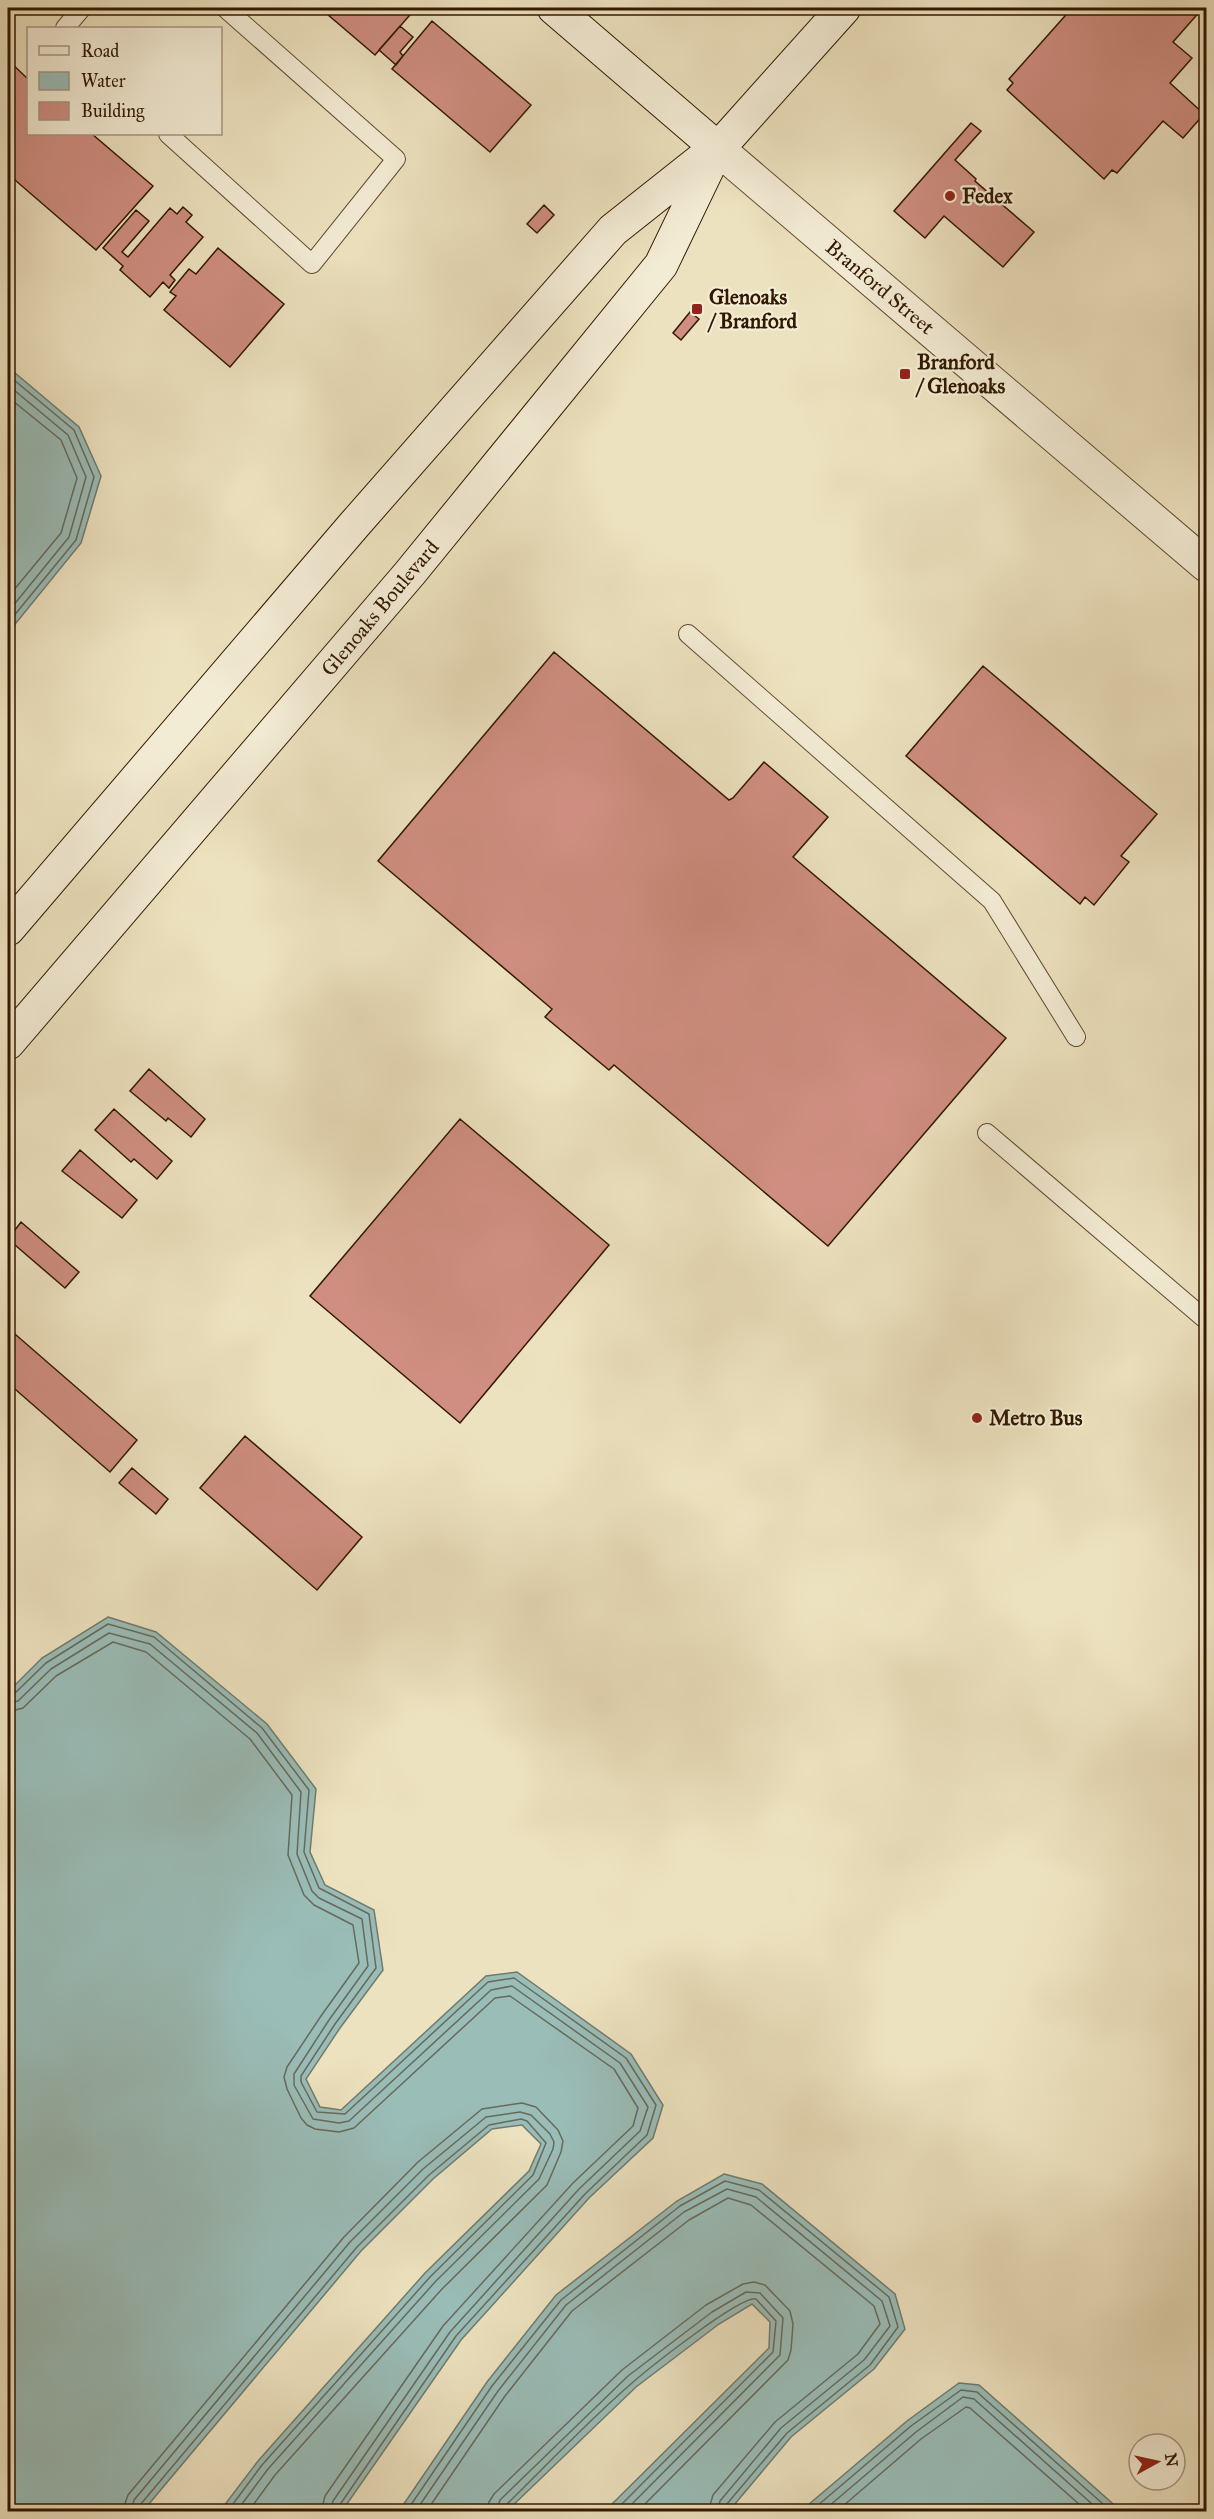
<svg xmlns="http://www.w3.org/2000/svg" width="1214" height="2519" font-family="'IM FELL Great Primer',serif">
	<style>
		.water { fill: #9abdb8; stroke: #707b6e; stroke-width: 1.5 }
		.lines { fill: none; stroke-linecap: round; stroke-linejoin: round }
		.shore { stroke: #666a5c; stroke-width: 1.5 }
		.building { fill: #cf8e81; stroke: #321800; stroke-width: 1.5 }
		.lane-casing { stroke: #614a30; stroke-width: 20 }
		.street-casing { stroke: #614a30; stroke-width: 35 }
		.secondary-casing { stroke: #321800; stroke-width: 35 }
		.lane { stroke: #f3ecd5; stroke-width: 18 }
		.street { stroke: #f3ecd5; stroke-width: 33 }
		.secondary { stroke: #f3ecd5; stroke-width: 33 }
		.poi-dot { fill: #8f2418; stroke: #f3ecd5; stroke-width: 2 }
		.labels { text-anchor: middle; stroke-width: 4.5; stroke-linejoin: round; paint-order: stroke }
		.poi-label { font-size: 21px; font-weight: bold; fill: #321800; stroke: #f3ecd5; text-anchor: start }
		.street-label { font-size: 21px; fill: #321800; stroke: #f3ecd5 }
	</style>
	<rect width="100%" height="100%" fill="#ede2bf"/>
	<filter id="stains"><feTurbulence type="fractalNoise" baseFrequency=".00333" numOctaves="4"/><feColorMatrix values="0 0 0 0 .2 0 0 0 0 .09 0 0 0 0 .02 0 0 0 .5 -.17"/></filter>
	<radialGradient id="worn" r=".72"><stop offset=".6" stop-color="#630" stop-opacity="0"/><stop offset="1" stop-color="#630" stop-opacity=".3"/></radialGradient>
	<path class="water" d="M8,367L79,427L101,476L81,543L8,633Z
		M108,1617L156,1632L267,1724L316,1789L310,1852L325,1885L374,1910L383,1970L340,2028L306,2079L320,2107L341,2110L486,1976L517,1972L631,2054L663,2105L653,2138L589,2198L461,2340L342,2511H220L258,2461L425,2273L529,2171L541,2144L522,2125L492,2129L433,2179L361,2251L143,2511H8V1692L42,1658Z
		M724,2174L762,2184L895,2294L905,2329L874,2369L791,2437L729,2511H605L769,2348L770,2322L752,2304L719,2324L636,2387L507,2511H399L487,2382L556,2295L677,2201Z
		M959,2383L979,2385L1121,2511H801L907,2421Z"/>
	<g class="lines">
		<path class="shore" d="M8,375L74,430L94,477L76,540L8,623
			M8,385L68,435L86,477L69,537L8,612
			M8,397L61,440L77,478L61,533L8,597
			M8,1696L14,1694L46,1663L108,1624L154,1637L262,1728L309,1790L304,1852L319,1888L369,1914L376,1968L335,2024L301,2076V2082L317,2112L345,2114L488,1982L514,1978L626,2058L656,2105L647,2135L585,2194L456,2336L339,2506L338,2512
			M8,1703L18,1701L51,1669L109,1633L150,1644L257,1733L301,1792L297,1854L312,1891L319,1898L362,1919L368,1966L329,2020L294,2074V2085L313,2119L339,2123L349,2121L491,1990L512,1986L620,2063L648,2107L640,2131L579,2189L450,2332L333,2501L330,2512
			M8,1712L23,1708L56,1676L113,1642L146,1652L250,1739L292,1795L288,1855L304,1895L314,1905L353,1925L359,1963L321,2016L287,2067L284,2077L287,2089L301,2118L307,2125L315,2129L339,2132L354,2128L495,1998L510,1996L614,2069L638,2108L633,2126L573,2183L443,2326L325,2496L321,2512
			M122,2512L128,2495L344,2237L418,2162L482,2109L522,2103L536,2107L558,2130L563,2141L561,2152L547,2185L442,2289L275,2475L248,2512
			M131,2512L134,2500L350,2242L423,2169L486,2117L520,2112L531,2115L550,2134L554,2142L553,2149L539,2179L435,2282L268,2469L236,2512
			M139,2512L140,2505L357,2247L429,2175L489,2125L521,2119L527,2121L546,2143L533,2175L430,2277L262,2465L227,2512
			M406,2512L492,2386L561,2300L680,2206L725,2181L759,2190L889,2297L898,2327L870,2365L787,2433L726,2505L725,2512
			M415,2512L498,2391L566,2305L684,2212L727,2189L756,2197L882,2301L890,2326L864,2360L781,2428L720,2501L717,2512
			M426,2512L505,2396L572,2311L689,2220L728,2198L751,2205L874,2306L880,2324L858,2354L775,2422L713,2495L708,2512
			M487,2512L489,2502L494,2494L622,2370L706,2305L743,2284L754,2282L765,2285L790,2311L793,2324L791,2350L788,2360L637,2512
			M496,2512L500,2500L628,2376L712,2312L746,2292L760,2293L783,2318L780,2355L624,2512
			M504,2512L506,2505C548,2464 588,2421 632,2383C648,2369 741,2295 756,2299L776,2321L773,2352L614,2512
			M810,2512L911,2426L961,2390L977,2392L1112,2512
			M822,2512L916,2432L963,2397L974,2399L1101,2512
			M836,2512L921,2439L966,2407L970,2408L1088,2512"/>
	</g>
	<path class="building" d="M320,8H416L375,55Z
		M1072,8L1202,9L1173,42L1192,58L1170,83L1204,114L1183,138L1163,121L1117,173L1112,170L1104,179L1007,90L1013,83L1009,79Z
		M432,21L531,105L490,152L392,69Z
		M400,26L413,37L400,52L403,56L396,65L379,50Z
		M8,60L28,79V134H92L153,186L96,250L8,174Z
		M971,123L981,131L955,160L976,179L975,181L1034,232L1003,267L944,216L925,238L894,211Z
		M544,205L554,215L537,233L527,224Z
		M183,207L192,215L186,222L203,237L170,275L175,280L169,288L163,282L150,297L120,270L123,266L103,248L136,210L149,221L122,252L128,257L170,208L177,214Z
		M218,248L284,304L230,367L164,310L176,296L170,292L189,269L196,274Z
		M690,312L699,319L681,340L673,333Z
		M554,652L729,800L733,798L764,762L828,817L793,857L1006,1038L828,1246L614,1065L609,1070L545,1017L552,1009L378,861Z
		M983,666L1157,814L1121,856L1129,862L1094,905L1085,897L1080,904L906,756Z
		M149,1069L205,1119L191,1137L168,1118L166,1121L130,1091Z
		M114,1109L172,1161L157,1179L134,1159L131,1162L95,1130Z
		M460,1119L609,1245L460,1423L310,1296Z
		M80,1150L137,1200L122,1218L62,1171Z
		M21,1222L79,1272L65,1288L8,1239Z
		M8,1328L137,1440L110,1472L8,1383Z
		M245,1436L362,1537L317,1590L200,1488Z
		M132,1468L168,1499L156,1514L119,1483Z"/>
	<g class="lines">
		<defs>
			<path id="lane" d="M65,28L82,8
				M168,134L312,264L396,159L225,8
				M688,634L992,901L1076,1037
				M987,1133L1206,1320"/>
			<path id="street" d="M717,148L1206,565"/>
			<path id="secondary" d="M554,8L717,148
				M8,929L354,525L613,230L724,142L844,8
				M8,1043L410,573L661,265L714,155"/>
		</defs>
		<use href="#lane" class="lane-casing"/>
		<use href="#street" class="street-casing"/>
		<use href="#secondary" class="secondary-casing"/>
		<use href="#lane" class="lane"/>
		<use href="#street" class="street"/>
		<use href="#secondary" class="secondary"/>
	</g>
	<g class="poi-dot">
		<circle cx="950" cy="196" r="6"/>
		<rect x="691" y="303" width="12" height="12" rx="3"/>
		<rect x="899" y="368" width="12" height="12" rx="3"/>
		<circle cx="977" cy="1418" r="6"/>
	</g>
	<g class="labels">
		<g class="poi-label">
			<text x="962" y="203">Fedex</text>
			<text x="709" y="304">Glenoaks<tspan x="709" dy="24">/ Branford</tspan></text>
			<text x="917" y="369">Branford<tspan x="917" dy="24">/ Glenoaks</tspan></text>
			<text x="989" y="1425">Metro Bus</text>
		</g>
		<g class="street-label">
			<text transform="translate(880 287) rotate(40)" y="7">Branford Street</text>
			<text transform="translate(380 608) rotate(-50)" y="7">Glenoaks Boulevard</text>
		</g>
	</g>
	<rect width="1214" height="2519" fill="none" stroke="#ede2bf" stroke-width="30"/>
	<rect x="9" y="9" width="1196" height="2501" fill="none" stroke="#321800" stroke-width="3"/>
	<rect x="15" y="15" width="1184" height="2489" fill="none" stroke="#321800" stroke-width="1.5"/>
	<rect x="27" y="27" width="195" height="108" fill="#f3ecd5" stroke="#a69780" stroke-width="1.5"/>
	<rect x="39" y="46" width="30" height="9" fill="#f3ecd5" stroke="#a69780" stroke-width="1.5"/>
	<text x="81" y="57" font-size="18" fill="#321800">Road</text>
	<rect x="39" y="72" width="30" height="18" fill="#9abdb8" stroke="#a69780" stroke-width="1.5"/>
	<text x="81" y="87" font-size="18" fill="#321800">Water</text>
	<rect x="39" y="102" width="30" height="18" fill="#cf8e81" stroke="#a69780" stroke-width="1.5"/>
	<text x="81" y="117" font-size="18" fill="#321800">Building</text>
	<g transform="translate(1157 2462) rotate(82)"><circle r="28" fill="#f3ecd5" stroke="#a69780" stroke-width="1.5"/>
	<path d="M0-4.5L10 22L0 15L-10 22Z" fill="#8f2418"/>
	<text y="-9" font-size="16" font-weight="bold" text-anchor="middle" fill="#321800">N</text>
	</g>
	<rect width="100%" height="100%" filter="url(#stains)"/>
	<rect width="100%" height="100%" fill="url(#worn)"/>
</svg>
